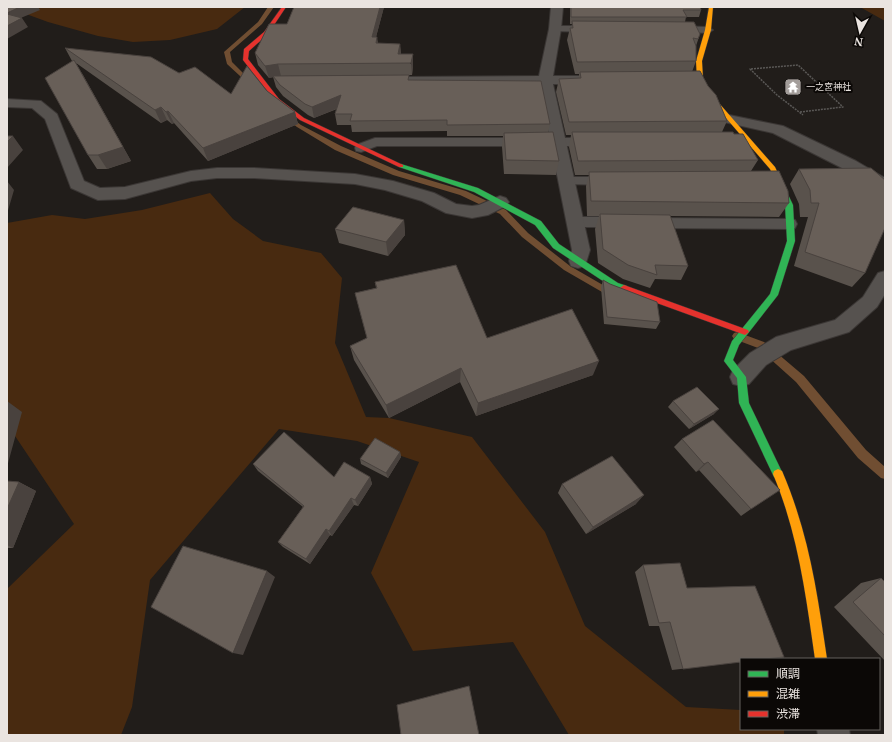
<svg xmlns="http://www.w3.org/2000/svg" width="892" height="742" font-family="'Noto Serif','Noto Sans JP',serif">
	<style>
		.green { fill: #482a10 }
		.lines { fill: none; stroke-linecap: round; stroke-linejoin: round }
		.stream { fill: #704e32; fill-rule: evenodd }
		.lane-casing { stroke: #3b3735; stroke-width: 2 }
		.street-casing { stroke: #3b3735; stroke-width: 2 }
		.fast-casing { stroke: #3b3735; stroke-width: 1 }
		.slow-casing { stroke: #3b3735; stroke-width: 1 }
		.jam-casing { stroke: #3b3735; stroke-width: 1 }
		.path { stroke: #5a5856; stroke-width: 1.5; stroke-dasharray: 2 1; stroke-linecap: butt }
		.lane { fill: #56524f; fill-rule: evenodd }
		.street { fill: #56524f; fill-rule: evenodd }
		.fast { fill: #30b455; fill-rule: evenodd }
		.slow { fill: #ff9f0a; fill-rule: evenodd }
		.jam { fill: #e5322d; fill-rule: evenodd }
		.wall { fill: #59524c; fill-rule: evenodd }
		.shaded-wall { fill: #49423e }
		.building { fill: #685f58; stroke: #49423e }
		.labels { text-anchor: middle; stroke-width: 4; stroke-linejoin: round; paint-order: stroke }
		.far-poi-label { font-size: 9px; fill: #eae4e0; stroke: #0b0806; text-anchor: start }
	</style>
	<rect width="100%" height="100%" fill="#211d1a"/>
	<path class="green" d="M7,7H245L217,29L170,40L133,42L98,36L48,22Z
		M860,7H885V21Z
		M210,193L233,219L263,241L321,253L342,278L335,343L366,417L389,418L472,437L545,532L585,626L686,707L741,710V729H784V735H569L513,642L413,651L371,573L419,462L357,441L279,429L150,580L132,707L121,735H7V589L74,524L7,424V223L52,215L85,219L142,210Z"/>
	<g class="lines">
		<path class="stream" d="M268,7H274L262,24L230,52L232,62L255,85L252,87L227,64L224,52L258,22Z
			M285,116H289L301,125L341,146L399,171L466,191L506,210L528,233L570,266L615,292L617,294L615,296H609L564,270L522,237L500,214L460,195L393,175L335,150L297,127L285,118Z
			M737,332L764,342L804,376L866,450L885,467V479L881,478L858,458L796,382L758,348L734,339L732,336L734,333Z"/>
		<defs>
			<path id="lane" d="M555,26H593L598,29L593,32L551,31L550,29Z
				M672,26L708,27L713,30L708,33L668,31L667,29Z
				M375,138H593L598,139L599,142L598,145L593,146H377L361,152L356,151L355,148L356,145Z
				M567,177H612L617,178L619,181L617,184L612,185L562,184L560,181L562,178Z
				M575,217H621L626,218L628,222L626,226L621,227H575L570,226L568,222L570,218Z
				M648,218L790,219L795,220L797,224L795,228L790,229L648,228L643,227L641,223L643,219Z"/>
			<path id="street" d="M551,7H563L561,29L553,76H589L594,77L596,80L594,83L589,84H553L590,250L585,266L578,268L571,266L569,261L572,250L539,84L401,85L396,84L394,81L396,78L401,77L539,76L549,29Z
				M7,99L41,101L57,114L84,181L100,188L125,187L191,171L217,168H254L355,174L393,181L434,193L456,204L472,206L479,205L500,196L506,198L509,202L506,206L488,215L472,218L446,213L422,201L385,190L355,184L254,178H217L191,181L125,199L98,200L71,188L45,119L32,108L7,107Z
				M729,115L783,126L856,161L885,178V190L879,189L844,169L773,133L724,122L722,119L724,116Z
				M885,271V294L877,307L849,332L791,350L766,365L749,384L741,386L733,384L730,377L733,370L750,353L776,337L835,320L863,297L878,273Z
				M817,729H849L850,735H818Z"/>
			<path id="fast" d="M401,164L478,188L541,221L559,244L618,283L627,286L628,288L627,290L624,291L612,287L553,248L535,225L474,192L399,167V165Z
				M779,184H783L793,205L795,241L778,295L739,345L733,360L746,377L749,403L783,474L782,477L778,479L774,477L739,403L737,378L724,361L732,341L770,294L787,241L785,205L778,186Z"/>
			<path id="slow" d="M709,7H713L711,30L702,61L703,79L711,94L775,167L784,186L783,188H779L770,169L707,96L697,79L696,61L705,30Z
				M778,469L782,471C809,534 817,592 827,659H815C806,596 798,533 773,474L774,471Z"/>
			<path id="jam" d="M282,7H286L268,34L249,51L248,59L279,99L304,118L403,165V167H399L300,120L275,101L243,60L244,49L264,32Z
				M624,285L748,330L749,332L745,335L621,290L620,288Z"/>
		</defs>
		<use href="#lane" class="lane-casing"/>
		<use href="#street" class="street-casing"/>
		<use href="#fast" class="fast-casing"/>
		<use href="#slow" class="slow-casing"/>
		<use href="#jam" class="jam-casing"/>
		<path class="path" d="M800,112L843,107L798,65L750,69L777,95L803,115"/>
		<use href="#lane" class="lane"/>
		<use href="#street" class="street"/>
		<use href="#fast" class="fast"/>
		<use href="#slow" class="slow"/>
		<use href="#jam" class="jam"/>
	</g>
	<path class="wall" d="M294,7H384L376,37L378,43L400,44L401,54L413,66L412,75H409V80L550,124L548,132L559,161L556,175L504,174L502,147L503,136H447V131L352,132L351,125H337L335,114L337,109L314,118L308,115L283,96L276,87L273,77L269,78L258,65L255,53L287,24ZM403,75L277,76H281Z
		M570,7H700L701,10L699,17H686L685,22L700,34L696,46V61L692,72L727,121L722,132L734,134L758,160L751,171L789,203L779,217L670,216L688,266L681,280L655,279L650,288L623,279L598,263L595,229L599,216H587L586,186L589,175H575L569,147L571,135H566L556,92L559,79L579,78V74H575L567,40L570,28H571L572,24H570Z
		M65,48L179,73L231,94L267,91L295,112L298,124L208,161L174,123L172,124L167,120L161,123L76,63L131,161L107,169H97L88,155L72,61Z
		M799,169L865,273L852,287L794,266L808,217H800L799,204L790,184Z
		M404,220L405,235L388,256L339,243L335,229Z
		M603,280L660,322L656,329L604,324L601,287Z
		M375,282L487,338L593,375L476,416L460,382L389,418L354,360L350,346L367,338L355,293L376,288Z
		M673,401L714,414L689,429L668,407Z
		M713,420L751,509L741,516L699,470L696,472L674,447L682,439Z
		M400,452L401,457L388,478L361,464L360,459Z
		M253,464L334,477H370L372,484L358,506L354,505L332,536L330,535L310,564L283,547L278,542L303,507L258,471Z
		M7,481L19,482L36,491L13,548H7Z
		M562,484L636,504L586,534L558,493Z
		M643,565L687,588L784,657L768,659H741V662L672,670L659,626H649L635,572Z
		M881,578L885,582V661L834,607L861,583Z"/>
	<path class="shaded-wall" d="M20,7H38L40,10L11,22L7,16V13Z
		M380,7H384L373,48L372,37Z
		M22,18L28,27L7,39V26Z
		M377,37L379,48L376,43Z
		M400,44L401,56L398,54Z
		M413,54V66L412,75L411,63Z
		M278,64L281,76L269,78L265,66Z
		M82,73L131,161L107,169L98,155Z
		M341,95L343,106L314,118L312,107Z
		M161,107L167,120L161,123L155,110Z
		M168,111L174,123L172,124L166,112Z
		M295,112L298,124L208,161L203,148Z
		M13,136L23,150L7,168V142Z
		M7,181L14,190L7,214Z
		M404,220L405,235L388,256L386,242Z
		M599,361L593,375L476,416L478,403Z
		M461,368L460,382L389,418L386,405Z
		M7,401L22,412L7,467Z
		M719,409L714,414L689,429L694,424Z
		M400,452L401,457L388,478L386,473Z
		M708,462L699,470L696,472L704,464Z
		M370,477L372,484L358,506L355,500Z
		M19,482L36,491L13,548L7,545V509Z
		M644,495L636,504L586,534L593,527Z
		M351,498L354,505L332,536L329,531Z
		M326,529L330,535L310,564L306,559Z
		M267,571L275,577L243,655L233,653Z"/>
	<path class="building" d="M7,7H20L7,13Z
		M294,7H380L372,37H377L376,43L400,44L398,54H413L411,63L278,64L265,66L255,53L269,24H287Z
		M571,7H700L701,10H683L687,17H571Z
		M7,14L22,18L7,26Z
		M572,21L694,22L700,34L698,39L693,38L696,46V61L577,62L570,28H573Z
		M65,48L151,57L179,73L195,67L231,94L247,66L267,91L295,112L203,148L168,111L166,112L161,107L155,110Z
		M74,60L123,147L98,155H88L45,78Z
		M700,71L708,86L716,95L727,121L569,122L559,79L581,78L580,72Z
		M409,75L408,80L541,81L550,124L447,125V120L350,121L352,114H335L341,95L312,107L305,104L280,85L273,76Z
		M553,132L559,161L506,160L504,133Z
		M572,132H733L734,134H743L758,160L578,161Z
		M7,136H13L7,142Z
		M871,168L885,180V228L865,273L805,252L819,203H811L810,190L799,169Z
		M779,171L788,191L789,203L591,201L589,172Z
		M353,207L404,220L386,242L335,229Z
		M600,214L670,215L688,266L655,265L657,275L628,265L603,249Z
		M456,265L487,338L572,309L599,361L478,403L461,368L386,405L350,346L367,338L355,293L377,288L375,282Z
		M603,280L610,284L657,302L660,322L607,317Z
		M697,387L719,409L694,424L673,401Z
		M713,420L780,490L751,509L708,462L704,464L682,439Z
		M284,432L334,477L344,462L370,477L355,500L351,498L329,531L326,529L306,559L278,542L304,506L253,464Z
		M375,438L400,452L386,473L360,459Z
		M612,456L644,495L593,527L562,484Z
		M7,481L19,482L7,509Z
		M183,546L267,571L233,653L151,607Z
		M680,563L687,588L755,586L784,657L765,659H741V662L683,669L670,622L659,623L643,565Z
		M881,578L885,582V636L853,602Z
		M469,686L479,735H401L397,705Z"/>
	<defs>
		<symbol id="temple-square" viewBox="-11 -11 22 22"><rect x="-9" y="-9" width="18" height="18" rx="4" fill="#a49e9b" stroke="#0b0806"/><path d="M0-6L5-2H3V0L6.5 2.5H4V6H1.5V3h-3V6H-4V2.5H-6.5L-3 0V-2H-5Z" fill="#fff"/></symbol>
	</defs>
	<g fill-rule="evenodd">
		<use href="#temple-square" x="783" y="77" width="20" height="20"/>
	</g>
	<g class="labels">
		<g class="far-poi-label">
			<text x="806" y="90">一之宮神社</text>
		</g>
	</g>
	<rect width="892" height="742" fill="none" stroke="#eae4e0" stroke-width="16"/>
	<rect x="740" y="658" width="140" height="72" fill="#0b0806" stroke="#64605d"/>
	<rect x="748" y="671" width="20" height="6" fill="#30b455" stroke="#64605d"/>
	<text x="776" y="678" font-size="12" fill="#eae4e0">順調</text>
	<rect x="748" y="691" width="20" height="6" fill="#ff9f0a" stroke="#64605d"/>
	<text x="776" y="698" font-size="12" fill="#eae4e0">混雑</text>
	<rect x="748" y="711" width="20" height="6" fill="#e5322d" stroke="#64605d"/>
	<text x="776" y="718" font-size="12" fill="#eae4e0">渋滞</text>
	<g transform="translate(860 32) rotate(188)" stroke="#0b0806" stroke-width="3" paint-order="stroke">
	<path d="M0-3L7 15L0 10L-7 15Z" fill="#eae4e0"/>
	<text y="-6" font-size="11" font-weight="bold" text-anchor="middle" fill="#eae4e0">N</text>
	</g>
</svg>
